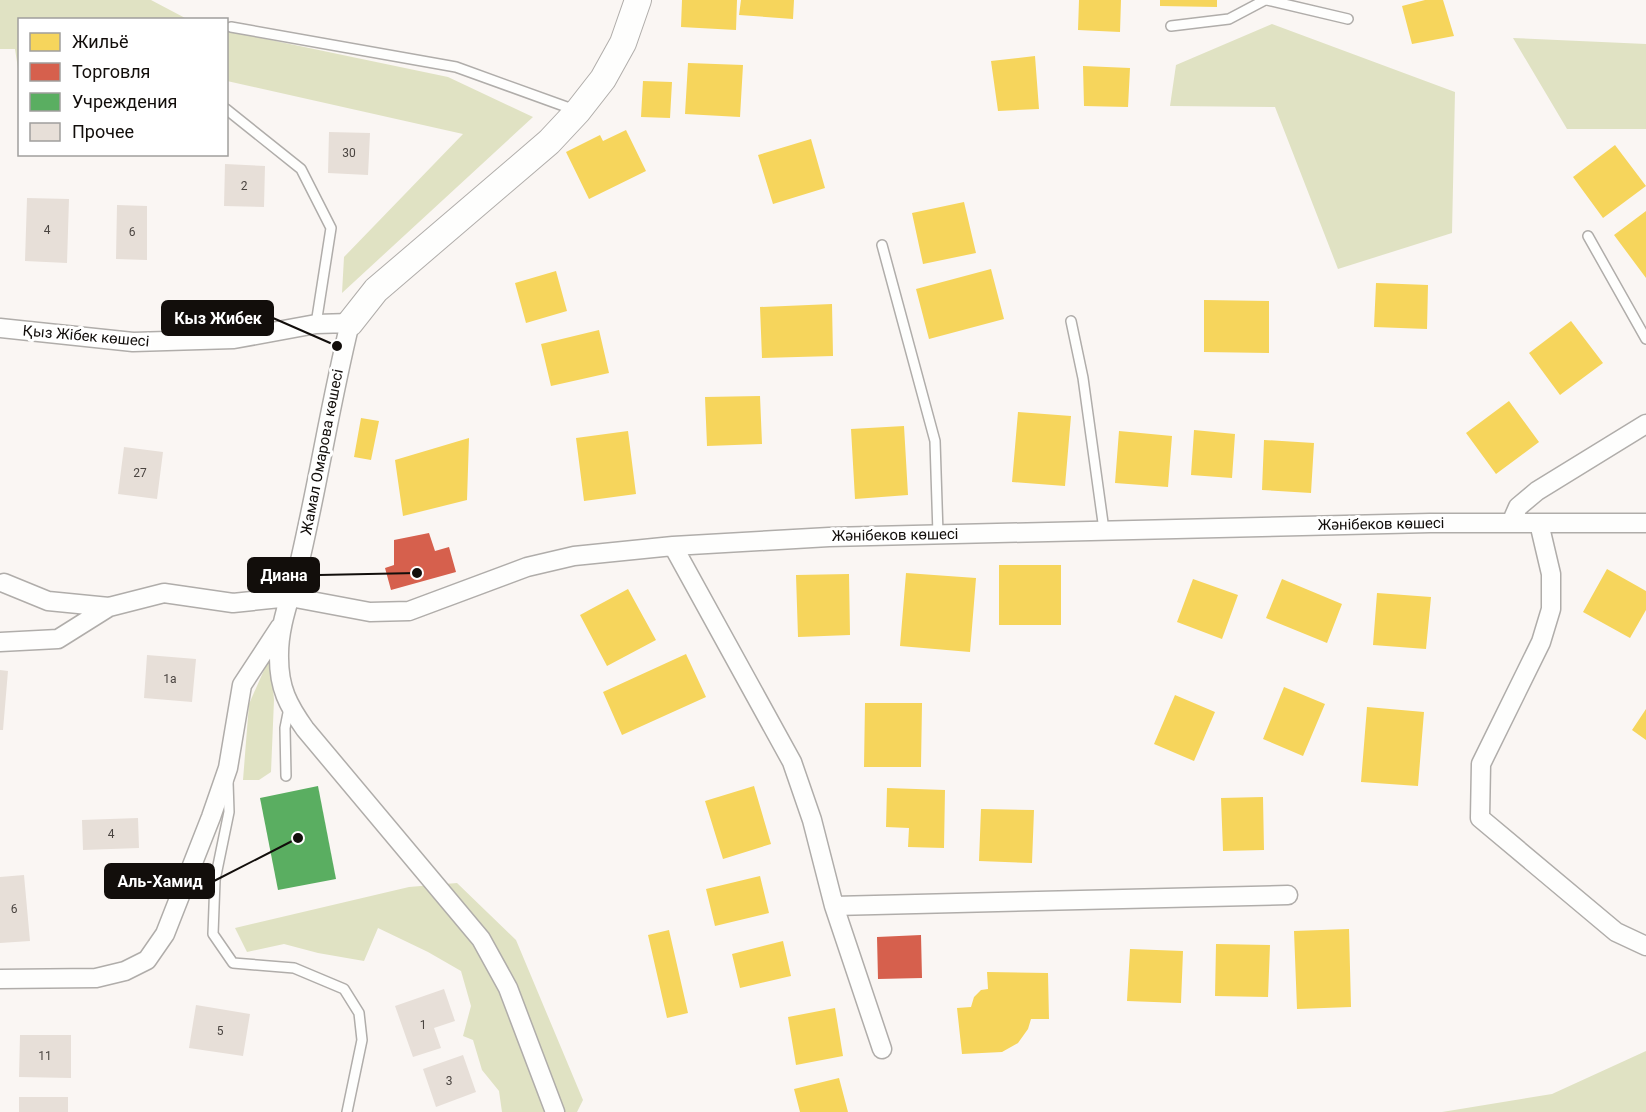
<svg xmlns="http://www.w3.org/2000/svg" width="1646" height="1112" font-family="Roboto,sans-serif">
	<style>
		.green { fill: #e0e2c3 }
		.homes { fill: #f6d55c }
		.shops { fill: #d6604d }
		.public { fill: #5aae61 }
		.building { fill: #e7dfd8 }
		.lines { fill: none; stroke-linecap: round; stroke-linejoin: round }
		.lane-casing { stroke: #b0adaa; stroke-width: 12 }
		.street-casing { stroke: #b0adaa; stroke-width: 21 }
		.secondary-casing { stroke: #b0adaa; stroke-width: 28 }
		.lane { stroke: #fefefd; stroke-width: 9 }
		.street { stroke: #fefefd; stroke-width: 18 }
		.secondary { stroke: #fefefd; stroke-width: 26 }
		.labels { text-anchor: middle; stroke-width: 6; stroke-linejoin: round; paint-order: stroke }
		.number-label { font-size: 12px; fill: #4a4440 }
		.street-label { font-size: 15px; fill: #120e0b; stroke: #fff }
		.leader { fill: none; stroke: #120e0b; stroke-width: 2 }
		.callout-dot { fill: #120e0b; stroke: #fff; stroke-width: 2 }
		.callout { fill: #120e0b; stroke: #120e0b; stroke-width: 2 }
		.callout-label { font-size: 16px; text-anchor: middle; font-weight: bold; fill: #fff }
	</style>
	<rect width="100%" height="100%" fill="#faf6f3"/>
	<path class="green" d="M0,0H151L187,19L20,20L19,75L15,49H0Z
		M1272,24L1455,92L1452,233L1338,269L1275,107L1170,106L1176,65Z
		M227,31L448,77L533,117L342,293L344,257L463,134L227,81Z
		M1513,38L1646,44V129H1567Z
		M275,645L272,675L274,700L271,772L259,780H243L249,704Z
		M457,883L516,940L583,1100L577,1112H502L499,1091L482,1070L473,1040L463,1036L471,1006L461,971L428,952L378,928L364,961L318,953L284,944L247,952L235,928L409,887Z
		M1646,1051V1112H1442L1552,1094Z"/>
	<path class="homes" d="M682,0H737L736,30L681,27Z
		M741,0H794L793,19L739,15Z
		M1079,0H1121L1120,32L1078,30Z
		M1160,0H1217V7L1160,6Z
		M1425,0H1443L1454,36L1412,44L1402,6Z
		M1035,56L1039,109L998,111L991,61Z
		M688,63L743,65L740,117L685,114Z
		M1083,66L1130,68L1128,107L1084,106Z
		M643,81L672,82L670,118L641,117Z
		M626,130L646,171L589,199L566,152L600,135L603,141Z
		M811,139L825,188L773,204L758,155Z
		M1615,145L1646,186L1603,218L1573,177Z
		M964,202L976,253L923,264L912,213Z
		M1646,211V278L1614,235Z
		M991,269L1004,319L929,339L916,289Z
		M556,271L567,311L526,323L515,283Z
		M1376,283L1428,285L1427,329L1374,327Z
		M1204,300L1269,301V353L1204,352Z
		M832,304L833,356L762,358L760,307Z
		M1571,321L1603,363L1560,395L1529,353Z
		M599,330L609,373L551,386L541,344Z
		M760,396L762,444L707,446L705,397Z
		M1509,401L1539,442L1496,474L1466,433Z
		M1018,412L1071,416L1065,486L1012,482Z
		M361,418L379,421L371,460L354,457Z
		M904,426L908,495L855,499L851,429Z
		M1194,430L1235,434L1232,478L1191,475Z
		M628,431L636,494L584,501L576,438Z
		M1119,431L1172,436L1168,487L1115,483Z
		M469,438L467,500L403,516L395,460Z
		M1264,440L1314,443L1311,493L1262,490Z
		M999,565H1061V625H999Z
		M1607,569L1646,591V610L1630,638L1583,612Z
		M906,573L976,578L970,652L900,646Z
		M849,574L850,635L798,637L796,575Z
		M1193,579L1238,595L1222,639L1177,622Z
		M1282,579L1342,604L1327,643L1266,618Z
		M628,589L656,640L607,666L580,615Z
		M1377,593L1431,597L1426,649L1373,645Z
		M686,654L706,697L622,735L603,692Z
		M1284,687L1325,704L1303,756L1263,739Z
		M1175,695L1215,712L1194,761L1154,744Z
		M865,703H922L921,767H864Z
		M1367,707L1424,712L1418,786L1361,782Z
		M1646,709V740L1632,730Z
		M754,786L771,844L723,859L705,801Z
		M887,788L945,790L944,848L908,847L909,828L886,827Z
		M1263,797L1264,850L1223,851L1221,798Z
		M981,809L1034,810L1032,863L979,861Z
		M760,876L769,913L715,926L706,889Z
		M1349,929L1351,1007L1297,1009L1294,931Z
		M669,930L688,1013L667,1018L648,935Z
		M783,941L791,976L740,988L732,954Z
		M1216,944L1270,945L1268,997L1215,996Z
		M1130,949L1183,951L1181,1003L1127,1001Z
		M987,972L1048,973L1049,1019H1031L1028,1029L1018,1043L1002,1052L962,1054L957,1008L971,1007L974,997L981,990L988,989Z
		M835,1008L843,1056L796,1065L788,1017Z
		M839,1078L848,1112H800L794,1089Z"/>
	<path class="shops" d="M429,533L435,551L449,547L456,572L391,590L385,568L394,565V540Z
		M921,935L922,978L878,979L877,937Z"/>
	<path class="public" d="M318,786L336,879L278,890L260,798Z"/>
	<path class="building" d="M329,132L370,133L368,175L328,173Z
		M225,164L265,166L264,207L224,206Z
		M27,198L69,199L67,263L25,261Z
		M117,205L147,206V260L116,259Z
		M124,447L163,452L157,499L118,494Z
		M147,655L196,659L192,702L144,698Z
		M0,670L8,671L3,730H0Z
		M138,818L139,848L83,850L82,820Z
		M24,875L30,941L0,943V877Z
		M444,989L455,1021L434,1028L441,1048L413,1057L395,1006Z
		M196,1005L250,1014L243,1056L189,1048Z
		M20,1035H71V1078L19,1077Z
		M463,1055L476,1092L436,1107L423,1069Z
		M19,1097H68V1112H19Z"/>
	<g class="lines">
		<defs>
			<path id="lane" d="M1267,0L1348,19
				M1171,26L1229,19L1265,0
				M231,27L456,67L575,110
				M226,109L301,169L331,228L316,324
				M1588,236L1646,339
				M882,245L935,441L938,534
				M1071,321L1083,378L1104,530
				M286,776L285,728L289,708
				M228,782L229,812L215,880L213,934L233,963L294,968L344,989L359,1013L362,1040L347,1112"/>
			<path id="street" d="M0,328L133,342L234,339L316,324L350,323C331,400 319,478 301,556C294,590 278,622 279,658C279,688 288,705 305,729L481,939L508,988L555,1112
				M1511,523L1518,507L1537,491L1646,424
				M1539,523L1551,574V609L1541,642L1481,764L1480,818L1616,932L1646,946
				M673,546L792,762L812,820L834,906L882,1049
				M4,583L48,601L109,607L164,593L233,603L290,597L370,612L409,611L527,567L574,556L673,546L829,537L1430,523H1646
				M0,642L58,639L109,607
				M834,906L1288,895
				M0,979L96,978L125,971L147,960L165,934L211,817L228,768L242,685L280,627"/>
			<path id="secondary" d="M350,323L376,290L549,142L578,111L603,79L623,43L638,0"/>
		</defs>
		<use href="#lane" class="lane-casing"/>
		<use href="#street" class="street-casing"/>
		<use href="#secondary" class="secondary-casing"/>
		<use href="#lane" class="lane"/>
		<use href="#street" class="street"/>
		<use href="#secondary" class="secondary"/>
	</g>
	<g class="labels">
		<g class="number-label">
			<text x="349" y="157">30</text>
			<text x="244" y="190">2</text>
			<text x="47" y="234">4</text>
			<text x="132" y="236">6</text>
			<text x="140" y="477">27</text>
			<text x="170" y="683">1а</text>
			<text x="111" y="838">4</text>
			<text x="14" y="913">6</text>
			<text x="423" y="1029">1</text>
			<text x="220" y="1035">5</text>
			<text x="45" y="1060">11</text>
			<text x="449" y="1085">3</text>
		</g>
		<g class="street-label">
			<text transform="translate(86 336) rotate(5)" y="5">Қыз Жібек көшесі</text>
			<text transform="translate(322 452) rotate(-79)" y="5">Жамал Омарова көшесі</text>
			<text transform="translate(1381 524) rotate(-1)" y="5">Жәнібеков көшесі</text>
			<text transform="translate(895 535) rotate(-1)" y="5">Жәнібеков көшесі</text>
		</g>
	</g>
	<path class="leader" d="M337 346L273 318M417 573L319 575M298 838L214 881"/>
	<g class="callout-dot">
		<circle cx="337" cy="346" r="6"/>
		<circle cx="417" cy="573" r="6"/>
		<circle cx="298" cy="838" r="6"/>
	</g>
	<g class="callout">
		<rect x="162" y="301" width="111" height="34" rx="6"/>
		<rect x="248" y="558" width="71" height="34" rx="6"/>
		<rect x="105" y="864" width="109" height="34" rx="6"/>
	</g>
	<g class="callout-label">
		<text x="218" y="324">Кыз Жибек</text>
		<text x="284" y="581">Диана</text>
		<text x="160" y="887">Аль-Хамид</text>
	</g>
	<rect x="18" y="18" width="210" height="138" fill="#ffffff" stroke="#a09f9d" stroke-width="1.5"/>
	<rect x="30" y="33" width="30" height="18" fill="#f6d55c" stroke="#a09f9d" stroke-width="1.5"/>
	<text x="72" y="48" font-size="18" fill="#120e0b">Жильё</text>
	<rect x="30" y="63" width="30" height="18" fill="#d6604d" stroke="#a09f9d" stroke-width="1.5"/>
	<text x="72" y="78" font-size="18" fill="#120e0b">Торговля</text>
	<rect x="30" y="93" width="30" height="18" fill="#5aae61" stroke="#a09f9d" stroke-width="1.5"/>
	<text x="72" y="108" font-size="18" fill="#120e0b">Учреждения</text>
	<rect x="30" y="123" width="30" height="18" fill="#e7dfd8" stroke="#a09f9d" stroke-width="1.5"/>
	<text x="72" y="138" font-size="18" fill="#120e0b">Прочее</text>
</svg>
